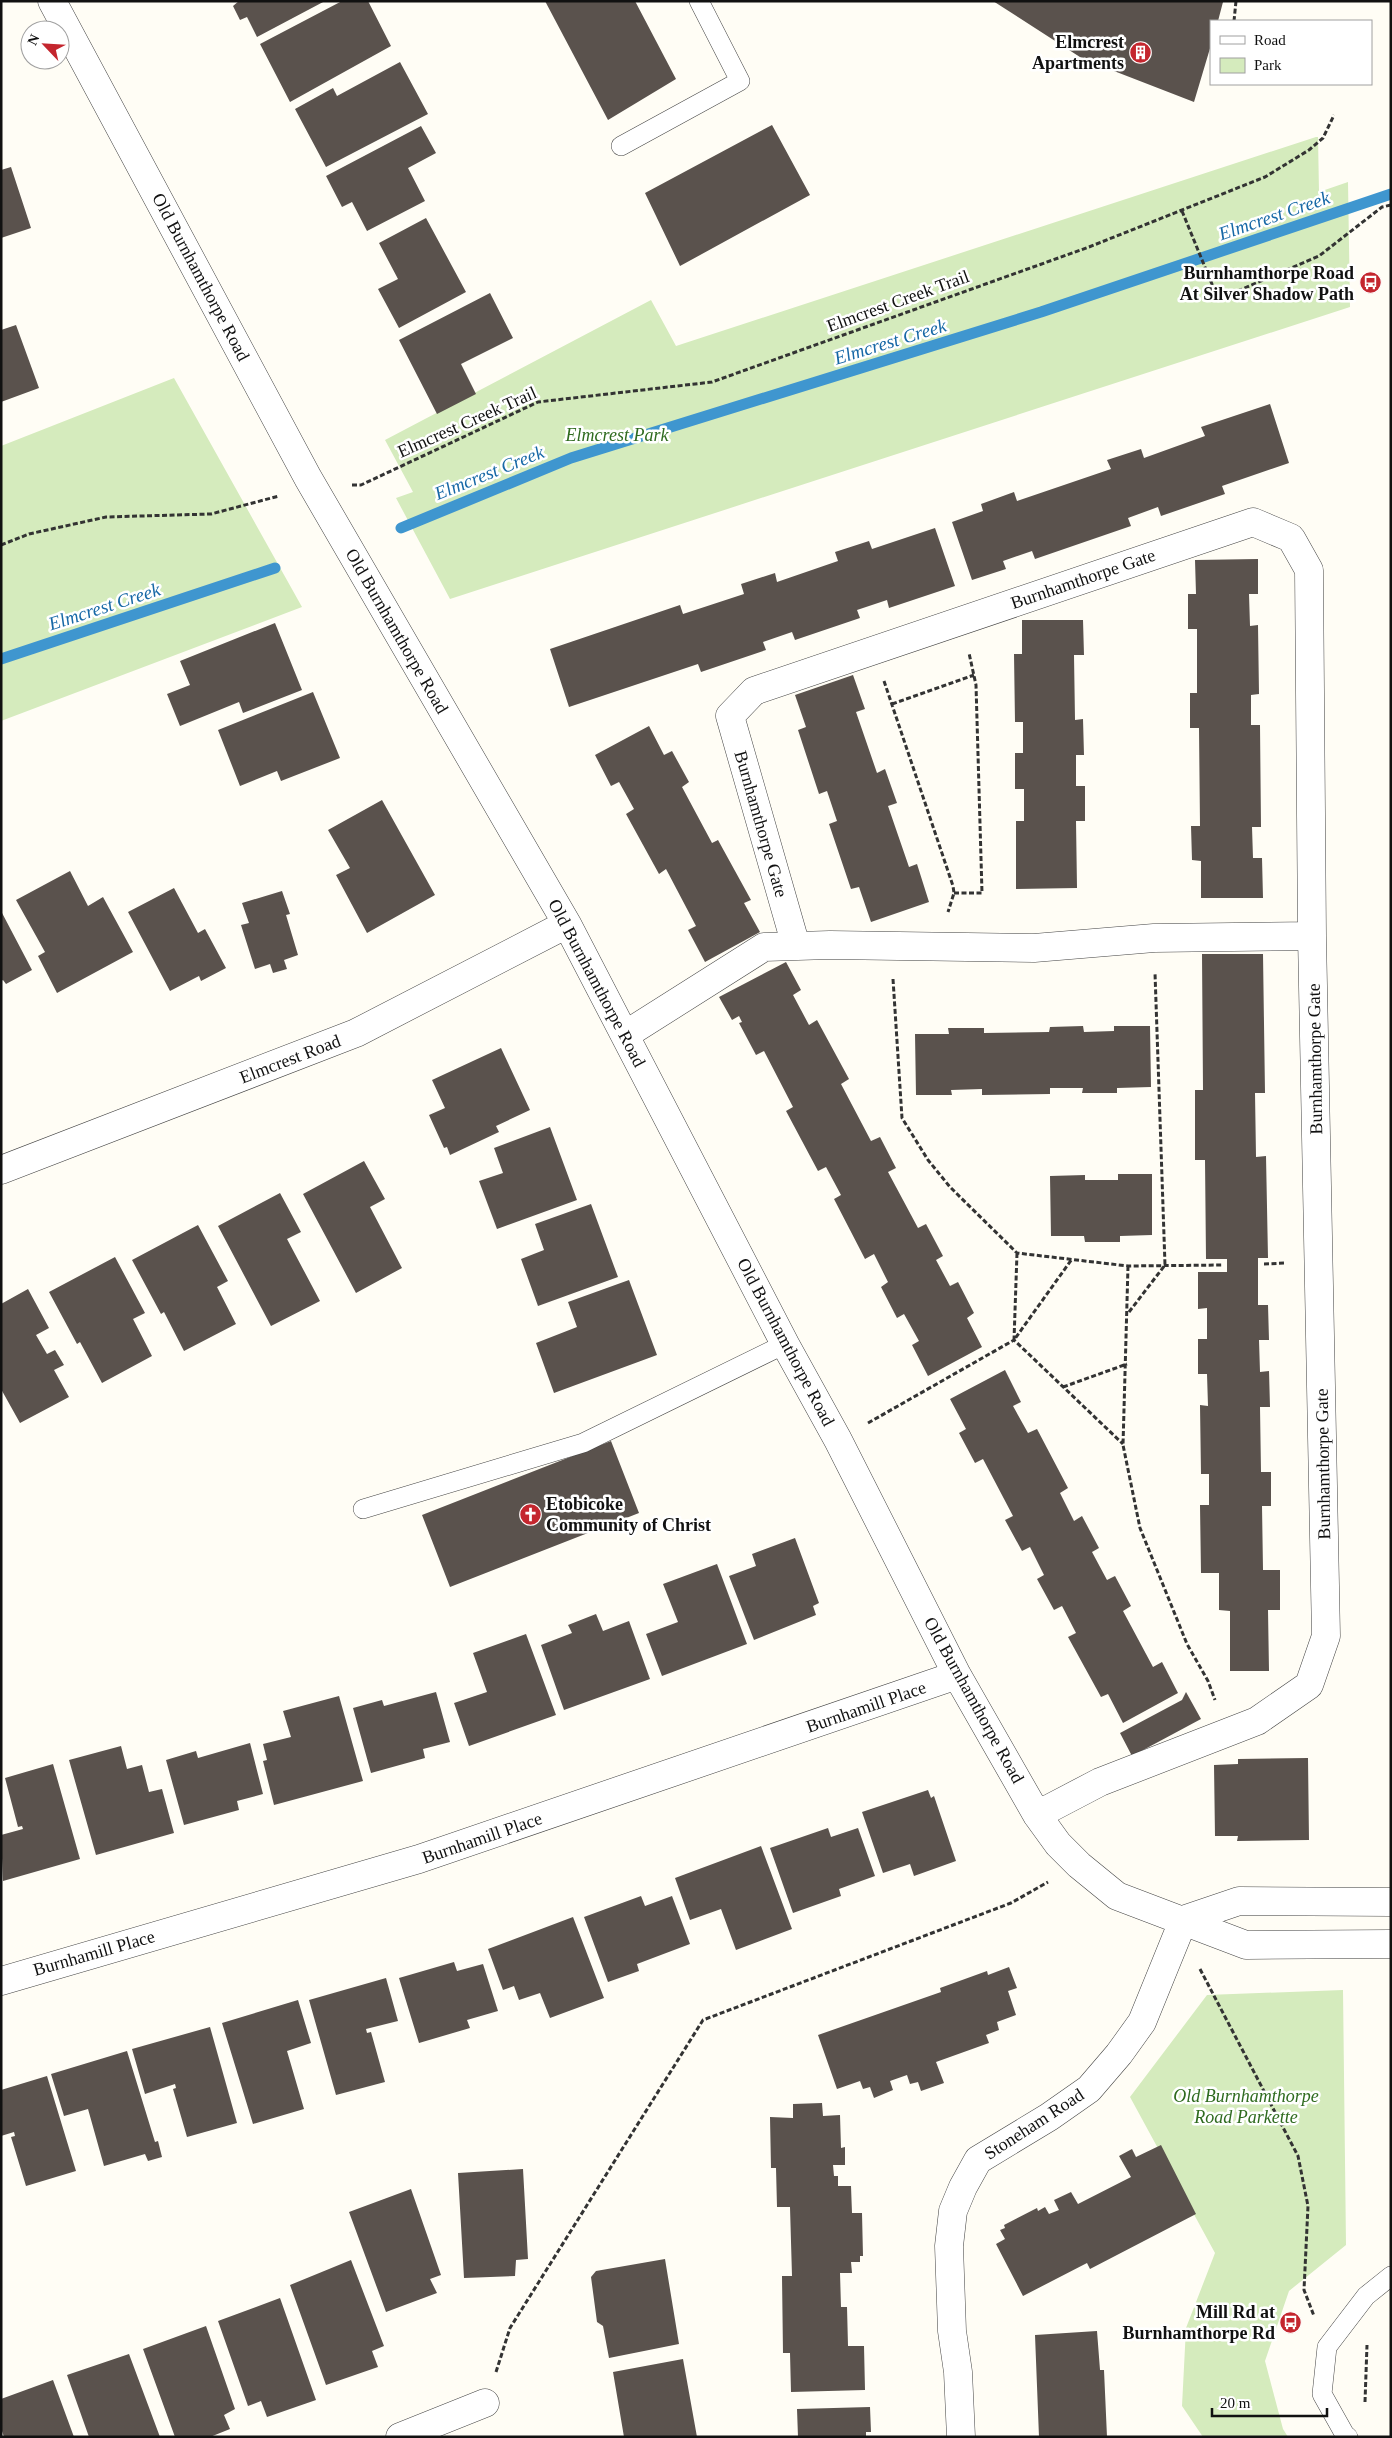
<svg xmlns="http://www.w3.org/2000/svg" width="1392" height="2438" font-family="Georgia,serif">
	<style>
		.green { fill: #d5ebbd }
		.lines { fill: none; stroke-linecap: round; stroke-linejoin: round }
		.stream { stroke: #3f96cf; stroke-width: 11 }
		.building { fill: #5a524d }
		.service-casing { stroke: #444; stroke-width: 20 }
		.minor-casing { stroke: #444; stroke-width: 29 }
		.path { stroke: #333; stroke-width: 3; stroke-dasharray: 5 2.5; stroke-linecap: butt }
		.service { stroke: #fff; stroke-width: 19 }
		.minor { stroke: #fff; stroke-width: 28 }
		.labels { text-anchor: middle; stroke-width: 5; stroke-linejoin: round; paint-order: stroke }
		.poi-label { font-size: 18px; font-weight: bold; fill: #111; stroke: #fff; text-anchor: end }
		.street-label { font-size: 18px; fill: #111; stroke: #fff }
		.park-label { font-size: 18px; font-style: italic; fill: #2f6b1f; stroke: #fff }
		.water-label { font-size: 19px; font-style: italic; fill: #1768a6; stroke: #fff }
	</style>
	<rect width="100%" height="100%" fill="#fffdf5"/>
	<path class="green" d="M1316,137H1318L1319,192L1348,182L1350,307L450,599L396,498L413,492L385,440L651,300L676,346Z
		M174,378L302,607L1,721V446Z
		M1343,1990L1346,2245L1289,2291L1265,2361L1283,2429L1288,2437H1203L1182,2406L1186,2328L1215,2253L1130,2097L1207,1995Z"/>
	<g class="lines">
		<path class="stream" d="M401,528L571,458L1041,312L1391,194
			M1,659L275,568"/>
	</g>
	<path class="building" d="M239,1H325L257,37L247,17L240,20L233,6Z
		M342,1H368L391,46L290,102L260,44Z
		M545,1H635L676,79L608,120Z
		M993,1H1222L1223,2L1218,21H1211V45L1194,102L1083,59Z
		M400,62L428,114L326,167L295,109L333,88L337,96Z
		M772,125L810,195L680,266L645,193Z
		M421,126L436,153L408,168L425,201L367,231L352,202L342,207L326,176Z
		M11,167L31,228L1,238V170Z
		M426,218L466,292L399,328L378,289L398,279L379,243Z
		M490,293L513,338L461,364L476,394L437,414L399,340Z
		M16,325L39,388L1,402V330Z
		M1270,404L1289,463L1222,486L1225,494L1161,516L1158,507L1128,518L1131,526L1035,559L1032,551L1003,561L1006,569L972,580L952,522L983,511L981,504L1014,492L1017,501L1111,469L1107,460L1141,449L1144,458L1205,436L1201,427Z
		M935,528L955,586L889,608L887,600L857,610L860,618L795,640L792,632L763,642L766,650L701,672L698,664L569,707L550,649L680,605L683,614L744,594L741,584L775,573L777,582L838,561L835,552L869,541L872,549Z
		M1258,559V594H1249L1250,626L1258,625L1259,694L1251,695V725H1260L1261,827H1252L1253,858H1262L1263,898H1201V861L1192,860L1191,826H1200L1199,728H1190V693H1197V629H1188V594H1196L1195,560Z
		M1022,620H1083L1084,655H1074L1075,720L1083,719L1084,755H1076V786H1085V821H1076L1077,888L1016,889V821H1024V789H1015V753H1023V722H1015L1014,654H1022Z
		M275,623L302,690L243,713L239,702L180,726L167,694L190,685L180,661Z
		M853,675L865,709L856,712L877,773L885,769L897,803L888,806L909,867L917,864L929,902L871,922L859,887L851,889L829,824L837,821L827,791L819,794L798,730L806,727L795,695Z
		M313,692L340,758L281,781L277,771L240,786L218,730Z
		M649,726L664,755L672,751L689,782L682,787L712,843L718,840L751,900L744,903L760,932L705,962L688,930L696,926L666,869L659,874L626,814L634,809L619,782L611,786L595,755Z
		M382,800L435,895L367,933L336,875L350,868L328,830Z
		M70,871L88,906L103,897L133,952L57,993L38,956L45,952L16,900Z
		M174,888L198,933L205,929L226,968L201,981L199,976L170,991L128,912Z
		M282,891L290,914L286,915L298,955L284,960L287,969L273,973L270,964L255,969L241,925L249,923L242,903Z
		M1,911L32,970L6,984L3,980L1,981Z
		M1202,954H1263L1265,1093H1255L1256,1157L1266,1156L1268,1258H1258V1305H1268L1269,1340H1259L1260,1372L1269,1371L1270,1407H1260L1261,1472H1271V1506H1262L1263,1570H1280V1610H1268L1269,1671H1230V1611L1219,1610V1573H1201L1200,1505H1209V1474H1201L1200,1405L1208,1406L1207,1374H1198V1339H1207V1308L1198,1309V1272H1227V1259H1206L1205,1160H1195V1090H1203Z
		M786,962L801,990L793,995L809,1025L817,1020L849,1079L841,1084L871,1141L880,1137L896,1168L888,1172L918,1228L926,1224L943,1256L936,1260L950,1286L958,1282L974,1313L967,1318L982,1347L928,1376L912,1345L919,1341L904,1314L897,1318L881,1287L888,1282L874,1254L865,1259L834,1199L841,1195L826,1167L818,1171L786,1111L793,1107L764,1051L756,1055L739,1023L742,1022L739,1016L732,1020L719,997Z
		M1083,1026L1084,1032L1114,1031V1026H1150L1151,1087L1117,1088V1093H1082L1083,1088H1050V1094L982,1095V1089L951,1090L952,1095H916L915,1034H949L948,1028H984V1033L1049,1032L1050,1027Z
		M501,1048L530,1110L496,1126L499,1132L450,1155L447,1147L444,1148L429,1115L445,1108L432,1080Z
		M550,1127L577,1200L497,1229L479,1181L503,1173L494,1148Z
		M364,1161L385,1199L370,1207L402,1268L356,1293L303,1194Z
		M1118,1174H1152V1235L1120,1236V1242H1085L1084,1236H1051L1050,1176L1085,1175V1180H1118Z
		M280,1193L301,1232L287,1239L320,1301L271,1326L218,1226Z
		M591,1204L618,1277L538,1306L521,1259L544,1250L535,1224Z
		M198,1225L228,1281L217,1287L236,1324L184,1351L164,1312L161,1314L132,1260Z
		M115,1257L145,1313L133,1319L152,1356L102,1383L80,1342L77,1344L49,1292Z
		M629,1280L657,1355L554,1393L536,1343L577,1327L568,1302Z
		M28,1289L49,1328L36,1335L47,1354L55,1350L64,1365L54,1370L69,1397L20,1423L1,1389V1304Z
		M1005,1370L1021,1402L1013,1406L1028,1433L1037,1429L1068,1488L1060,1493L1074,1521L1082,1516L1099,1548L1092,1552L1107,1580L1115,1576L1131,1606L1123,1611L1153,1667L1162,1662L1178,1693L1123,1723L1108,1694L1101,1697L1068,1637L1076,1633L1062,1606L1054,1610L1037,1579L1044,1575L1030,1547L1022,1551L1005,1520L1013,1516L983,1459L975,1463L959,1433L966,1429L950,1399Z
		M611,1441L639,1513L450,1587L422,1515Z
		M795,1538L819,1603L813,1606L816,1615L754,1640L729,1576L756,1566L752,1554Z
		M717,1564L747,1644L662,1676L646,1634L678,1622L663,1584Z
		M596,1614L603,1631L629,1621L650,1679L564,1710L541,1645L572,1633L568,1625Z
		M526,1634L556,1715L469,1746L454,1703L487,1692L473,1653Z
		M436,1692L450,1742L423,1749L425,1758L371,1773L353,1708L382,1700L384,1706Z
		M1186,1692L1201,1719L1132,1756L1120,1733L1182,1700Z
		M339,1696L363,1781L274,1805L263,1761L267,1760L263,1744L291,1737L283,1711Z
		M250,1743L263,1794L237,1801L239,1810L184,1825L166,1760L196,1751L198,1758Z
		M121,1746L127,1769L142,1765L149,1792L162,1789L174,1833L96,1855L69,1760Z
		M1308,1758L1309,1840L1237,1841L1238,1836H1215L1214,1765L1238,1764V1759Z
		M53,1764L80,1859L3,1881L1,1835L23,1829L22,1826L18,1827L5,1778Z
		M928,1790L931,1798L934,1796L956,1861L914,1876L910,1864L883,1873L862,1812Z
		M828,1828L831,1837L858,1828L875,1876L839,1889L841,1896L793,1913L770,1848Z
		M761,1846L792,1929L736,1950L721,1909L690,1920L675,1878Z
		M641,1896L645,1906L672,1896L690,1944L637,1964L639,1971L608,1982L584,1917Z
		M573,1917L604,1998L550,2018L540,1993L519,2000L514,1986L503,1990L488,1949Z
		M454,1962L457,1971L483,1964L498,2011L467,2020L470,2028L419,2043L399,1978Z
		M1009,1967L1017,1988L1008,1991L1016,2015L997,2022L999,2030L986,2035L989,2043L936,2062L944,2083L921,2091L918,2082L910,2084L907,2075L890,2081L893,2090L874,2098L870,2087L863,2089L860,2081L837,2089L818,2035L941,1992L940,1988L987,1971L988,1975Z
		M386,1978L398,2021L366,2029L367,2033L371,2032L385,2082L336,2095L309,2000Z
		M298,2000L311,2043L287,2051L304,2109L253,2124L222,2023Z
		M210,2027L237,2123L187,2137L173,2089L176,2088L175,2084L145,2094L132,2049Z
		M127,2051L155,2142L158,2141L162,2157L148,2161L145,2154L104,2166L88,2109L64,2116L51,2074Z
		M47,2076L76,2171L26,2186L11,2137L15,2136L14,2132L1,2136V2090Z
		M822,2103L823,2116L840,2115L841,2148L845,2147V2165H833L834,2176H838V2186H851L852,2213H862L863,2256H860V2262H851L852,2273H840L841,2307H847L848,2346H864L865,2390L791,2392L790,2353H783L782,2276H792L790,2207H777L776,2168H771L770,2117L793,2118V2104Z
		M1161,2145L1196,2214L1090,2269L1087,2263L1023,2296L996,2244L1005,2239L1000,2230L1005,2228L1004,2225L1037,2208L1038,2211L1045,2207L1049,2214L1059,2210L1054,2200L1071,2192L1078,2204L1131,2177L1119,2156L1132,2149L1136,2157Z
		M523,2169L528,2259L516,2260L515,2276L464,2278L458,2173Z
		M411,2189L441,2275L430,2279L437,2293L386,2312L349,2212Z
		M665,2259L679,2344L609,2358L603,2326L597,2322L591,2277L596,2271Z
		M351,2260L384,2346L372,2351L378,2367L326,2385L290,2285Z
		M280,2298L316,2400L267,2417L261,2401L248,2406L218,2321Z
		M206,2326L235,2409L224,2415L230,2429L210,2437H175L143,2349Z
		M1097,2331L1100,2370H1104L1107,2437H1039L1035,2335Z
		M129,2354L160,2437H89L67,2375Z
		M683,2359L697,2437H624L613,2372Z
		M53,2380L74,2437H4L1,2428V2399Z
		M870,2407L871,2432H866V2437H798L797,2409Z"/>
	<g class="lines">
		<defs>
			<path id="service" d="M621,146L740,81L699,1
				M363,1509L583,1443L785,1344
				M1348,2437L1345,2435L1322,2394L1327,2347L1366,2296L1391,2276"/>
			<path id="minor" d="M52,1L308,478L567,924L785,1344L838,1440L957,1675L1037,1815L1058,1844L1079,1865L1117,1896L1246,1945L1391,1944
				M796,946L730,716L754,691L1253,522L1291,538L1309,570L1312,936L1326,1636L1309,1685L1257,1721L1100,1782L1037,1815
				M625,1035L764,947L830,945L1034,948L1154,938L1312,936
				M1,1170L356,1033L567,924
				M1180,1921L1239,1901L1391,1902
				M1,1981L419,1859L957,1675
				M400,2437L485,2403
				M961,2437L958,2372L952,2331L949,2246L953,2211L963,2187L978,2160L1049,2117L1089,2089L1119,2054L1142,2022L1179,1931L1180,1921"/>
		</defs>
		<use href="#service" class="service-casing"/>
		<use href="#minor" class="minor-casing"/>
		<path class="path" d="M1234,21L1236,1
			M1182,211L1216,294L1226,296L1319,256L1382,207L1391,205
			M352,485H361L538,402L712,382L1089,247L1265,177L1309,150L1323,138L1334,115
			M1,545L29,534L106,517L211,514L279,496
			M884,681L953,886L954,893L948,912
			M892,704L974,675
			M954,893H982L976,685L969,653
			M893,979L902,1118L928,1160L950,1187L1017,1253L1128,1266L1222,1265
			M1017,1253L1014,1340L1072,1259
			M1264,1264L1286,1263
			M1128,1266L1123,1445L1140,1528L1187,1644L1208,1681L1215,1700
			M1129,1312L1165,1265L1155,973
			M1063,1387L1127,1364
			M868,1423L1014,1340L1123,1444
			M1200,1969L1298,2156L1308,2206L1304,2290L1314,2316
			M496,2372L510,2328L703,2020L1011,1903L1048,1882
			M1365,2402L1367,2345"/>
		<use href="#service" class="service"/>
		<use href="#minor" class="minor"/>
	</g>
	<defs>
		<symbol id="building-disc" viewBox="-11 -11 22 22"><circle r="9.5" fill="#c4262e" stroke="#fff"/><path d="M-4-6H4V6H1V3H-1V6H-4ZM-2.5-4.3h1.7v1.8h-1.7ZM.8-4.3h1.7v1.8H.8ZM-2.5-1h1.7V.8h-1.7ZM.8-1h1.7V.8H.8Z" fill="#fff"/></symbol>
		<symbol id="bus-disc" viewBox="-11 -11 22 22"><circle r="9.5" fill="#c4262e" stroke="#fff"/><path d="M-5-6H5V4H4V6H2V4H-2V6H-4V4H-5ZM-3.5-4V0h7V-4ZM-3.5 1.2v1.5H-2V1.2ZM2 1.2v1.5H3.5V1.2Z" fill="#fff"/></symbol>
		<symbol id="church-disc" viewBox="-11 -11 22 22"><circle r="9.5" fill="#c4262e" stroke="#fff"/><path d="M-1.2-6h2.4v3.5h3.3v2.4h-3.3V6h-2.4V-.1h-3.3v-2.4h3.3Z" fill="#fff"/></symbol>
	</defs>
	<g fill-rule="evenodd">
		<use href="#building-disc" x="1128" y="40" width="25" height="25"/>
		<use href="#bus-disc" x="1358" y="270" width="25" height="25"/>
		<use href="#church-disc" x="518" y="1502" width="25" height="25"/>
		<use href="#bus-disc" x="1278" y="2310" width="25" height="25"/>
	</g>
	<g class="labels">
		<g class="poi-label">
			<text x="1124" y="48">Elmcrest<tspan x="1124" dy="21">Apartments</tspan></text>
			<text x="1354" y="279">Burnhamthorpe Road<tspan x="1354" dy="21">At Silver Shadow Path</tspan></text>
			<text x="546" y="1510" text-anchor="start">Etobicoke<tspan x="546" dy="21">Community of Christ</tspan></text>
			<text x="1275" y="2318">Mill Rd at<tspan x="1275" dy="21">Burnhamthorpe Rd</tspan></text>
		</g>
		<g class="street-label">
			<text transform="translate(201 277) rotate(62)" y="6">Old Burnhamthorpe Road</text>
			<text transform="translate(898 301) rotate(-20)" y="6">Elmcrest Creek Trail</text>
			<text transform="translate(467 422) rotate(-24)" y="6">Elmcrest Creek Trail</text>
			<text transform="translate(1083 579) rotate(-19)" y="6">Burnhamthorpe Gate</text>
			<text transform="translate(397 631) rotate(60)" y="6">Old Burnhamthorpe Road</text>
			<text transform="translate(761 824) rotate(74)" y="6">Burnhamthorpe Gate</text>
			<text transform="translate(597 983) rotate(62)" y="6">Old Burnhamthorpe Road</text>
			<text transform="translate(290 1059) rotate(-21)" y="6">Elmcrest Road</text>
			<text transform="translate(1315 1059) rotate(-91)" y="6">Burnhamthorpe Gate</text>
			<text transform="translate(786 1342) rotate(62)" y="6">Old Burnhamthorpe Road</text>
			<text transform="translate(1323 1464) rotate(-91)" y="6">Burnhamthorpe Gate</text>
			<text transform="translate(974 1700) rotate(61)" y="6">Old Burnhamthorpe Road</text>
			<text transform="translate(866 1707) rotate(-19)" y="6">Burnhamill Place</text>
			<text transform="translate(482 1838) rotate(-19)" y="6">Burnhamill Place</text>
			<text transform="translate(94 1953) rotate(-16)" y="6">Burnhamill Place</text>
			<text transform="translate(1034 2124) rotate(-33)" y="6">Stoneham Road</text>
		</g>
		<g class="park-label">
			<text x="617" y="441">Elmcrest Park</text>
			<text x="1246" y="2102">Old Burnhamthorpe<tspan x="1246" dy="21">Road Parkette</tspan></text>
		</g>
		<g class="water-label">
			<text transform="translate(1274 215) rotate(-19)" y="7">Elmcrest Creek</text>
			<text transform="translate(890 341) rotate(-17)" y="7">Elmcrest Creek</text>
			<text transform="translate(489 472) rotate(-22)" y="7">Elmcrest Creek</text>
			<text transform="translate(104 606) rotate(-18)" y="7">Elmcrest Creek</text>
		</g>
	</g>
	<rect width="1392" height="2438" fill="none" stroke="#111111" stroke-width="5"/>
	<rect x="1210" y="20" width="162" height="65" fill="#ffffff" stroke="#a0a0a0"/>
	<rect x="1220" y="36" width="25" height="8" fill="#ffffff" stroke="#a0a0a0"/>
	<text x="1254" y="45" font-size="15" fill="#111111">Road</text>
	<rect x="1220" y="58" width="25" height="15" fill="#d5ebbd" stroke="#a0a0a0"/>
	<text x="1254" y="70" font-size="15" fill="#111111">Park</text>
	<g transform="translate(45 45) rotate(295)"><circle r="24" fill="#ffffff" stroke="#a0a0a0"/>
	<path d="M0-4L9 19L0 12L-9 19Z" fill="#c4262e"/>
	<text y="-8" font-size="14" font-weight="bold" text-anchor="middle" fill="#111111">N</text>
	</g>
	<path d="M1212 2408v8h115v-8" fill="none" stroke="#111111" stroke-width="2.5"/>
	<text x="1220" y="2408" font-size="15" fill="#111111" stroke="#ffffff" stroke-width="4" paint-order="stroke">20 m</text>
</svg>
